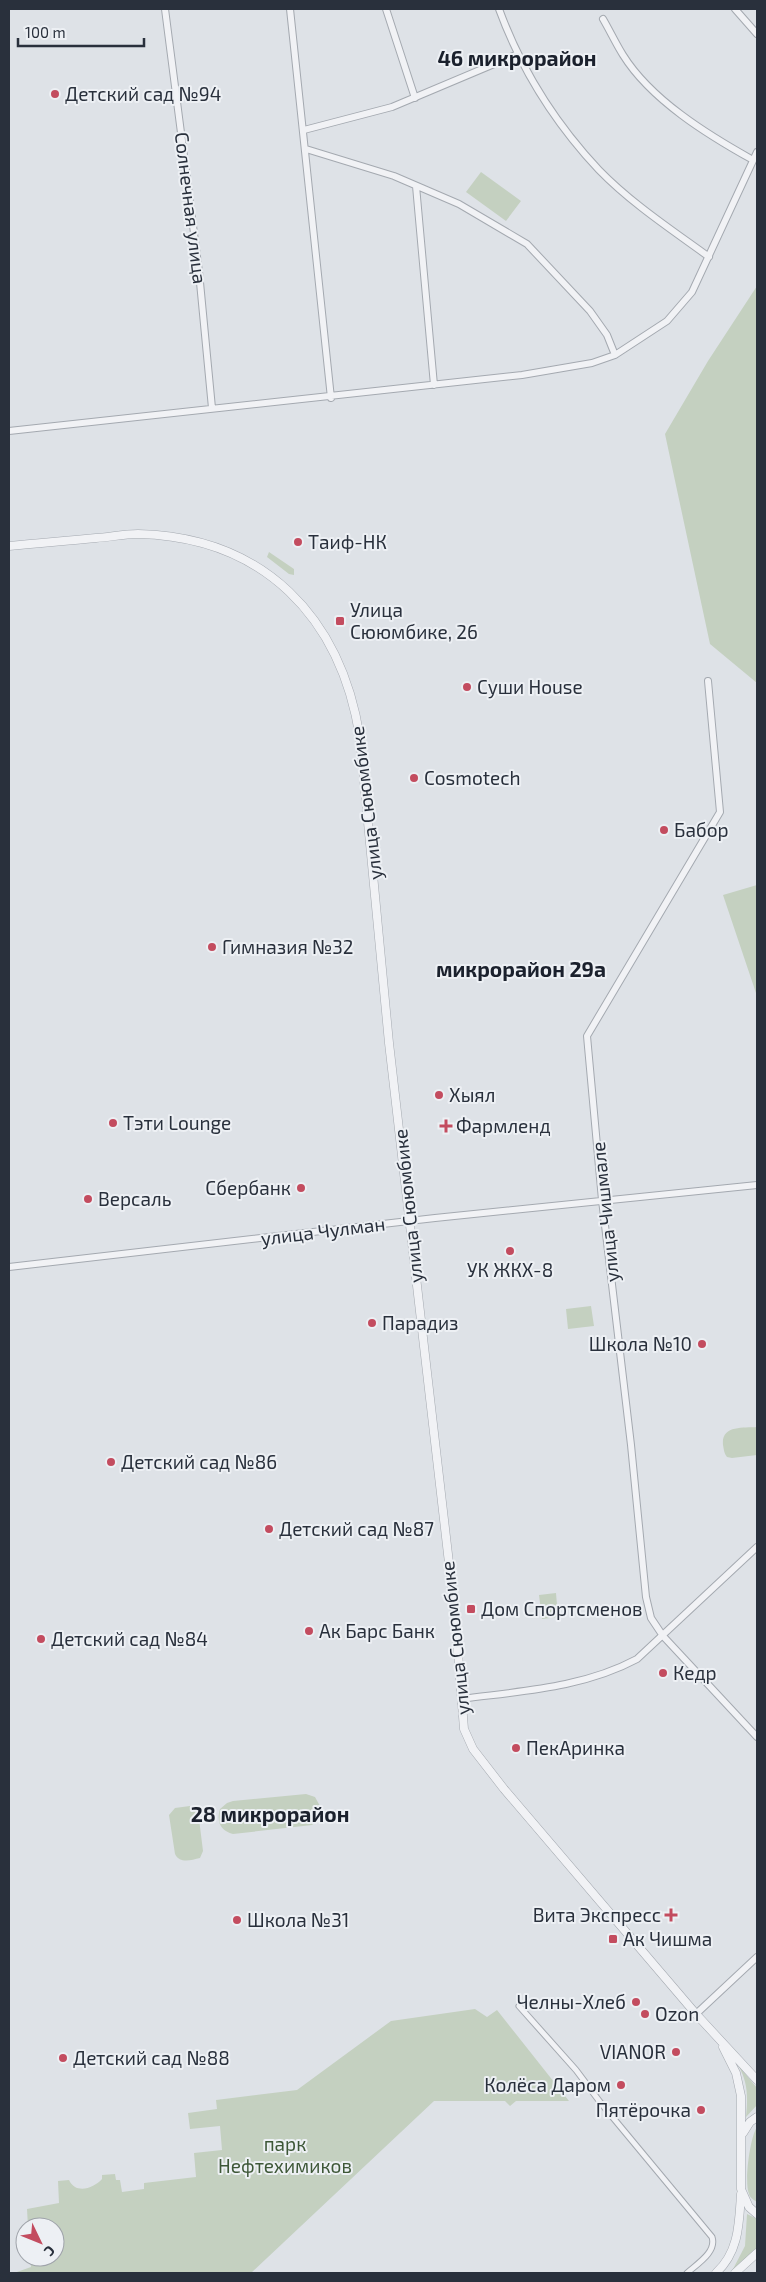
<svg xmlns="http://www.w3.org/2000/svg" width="766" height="2282" font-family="'Exo 2',sans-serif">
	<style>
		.green { fill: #c4d0c0 }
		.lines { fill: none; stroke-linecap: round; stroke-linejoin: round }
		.pedestrian-casing { stroke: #a4a9b0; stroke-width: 7 }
		.minor-casing { stroke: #a4a9b0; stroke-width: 8 }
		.tertiary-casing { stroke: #a4a9b0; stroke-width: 9 }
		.pedestrian { stroke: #f1f2f5; stroke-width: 5 }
		.minor { stroke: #f1f2f5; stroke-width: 6 }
		.tertiary { stroke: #f1f2f5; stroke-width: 8 }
		.poi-dot { fill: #c34c5f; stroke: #edf0f4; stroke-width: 2 }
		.labels { text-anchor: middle; stroke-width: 4; stroke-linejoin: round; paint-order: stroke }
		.poi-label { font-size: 19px; fill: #29303c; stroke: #edf0f4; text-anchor: start }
		.street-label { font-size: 19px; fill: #29303c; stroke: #edf0f4 }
		.park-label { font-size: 19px; fill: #3d5737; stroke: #edf0f4 }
		.quarter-label { font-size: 21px; font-weight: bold; fill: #1b212d; stroke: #edf0f4 }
	</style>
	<rect width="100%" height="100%" fill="#dee2e7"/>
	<path class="green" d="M481,172L521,201L506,221L466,192Z
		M757,286V683L710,644L665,434L708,361Z
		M269,552L294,569V575L289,574L267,557Z
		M757,885V996L723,895Z
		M591,1306L594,1326L568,1329L566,1309Z
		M757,1427V1455L732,1458L727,1457C724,1453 724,1450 723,1445C721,1425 743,1428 757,1427Z
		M556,1593L558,1617L542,1619L539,1595Z
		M306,1794L315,1797L320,1806L319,1818L312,1825L233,1834C221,1831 216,1822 220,1809L227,1803L233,1801Z
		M190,1806L195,1807L198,1811L203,1851L200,1858C191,1860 180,1864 175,1854L169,1815L175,1808Z
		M475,2009L487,2017L497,2010L569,2101H516L510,2106L505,2101H434L251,2273H14L31,2267L30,2257H55V2227H28L27,2209L59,2203L58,2181L69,2180C76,2195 94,2188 102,2179V2175L115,2174L116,2180H120L122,2192L144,2189V2183L196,2177L194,2153L222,2150L220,2126L190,2129L188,2113L217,2109L216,2100L297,2090L391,2021Z
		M738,2065L757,2088V2105L746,2117C748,2097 748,2082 738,2065Z
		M757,2127V2202C754,2200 750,2198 749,2194C744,2182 750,2137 757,2127Z
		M747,2214L757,2219V2248L732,2271L745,2246Z"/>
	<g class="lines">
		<defs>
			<path id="pedestrian" d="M519,2006L576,2070L600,2102L712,2237C717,2252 697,2264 687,2273"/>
			<path id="minor" d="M165,9L199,272L212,408
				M290,9L331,398
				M386,9L415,98
				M499,9C521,69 555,123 599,170C631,203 672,230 709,257
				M735,9L757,34
				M603,19C610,31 616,44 623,55C651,100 708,135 753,160
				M304,130L392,107L518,54
				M306,149L394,176L459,204L527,244L590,311L607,335L615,355
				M416,186L434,385
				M9,431L522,375L592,363L615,355L667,321L692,292L757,152
				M708,681L720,812L587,1036L602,1200L631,1445L646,1597L651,1618L663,1636L757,1737
				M9,1267L435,1218L757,1185
				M461,1699C521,1691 583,1688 637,1659L757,1547
				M696,2014L757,1957"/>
			<path id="tertiary" d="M9,546C38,543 67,541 96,538C110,537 124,534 138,534C264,537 341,617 360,738L389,1043L455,1615L464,1729L473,1749L504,1789L696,2014L757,2080
				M723,2047L736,2073L741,2096V2189L749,2207L757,2214
				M743,2133L750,2122L757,2117
				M716,2273C739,2252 739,2224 741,2194
				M735,2273L757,2253"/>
		</defs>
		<use href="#pedestrian" class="pedestrian-casing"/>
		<use href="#minor" class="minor-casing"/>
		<use href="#tertiary" class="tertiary-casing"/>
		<use href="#pedestrian" class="pedestrian"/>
		<use href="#minor" class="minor"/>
		<use href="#tertiary" class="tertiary"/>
	</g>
	<g class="poi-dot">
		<circle cx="55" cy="94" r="5"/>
		<circle cx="298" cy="542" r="5"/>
		<rect x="335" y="616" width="10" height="10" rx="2.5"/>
		<circle cx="467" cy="687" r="5"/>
		<circle cx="414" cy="778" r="5"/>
		<circle cx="664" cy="830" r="5"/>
		<circle cx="212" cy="947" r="5"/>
		<circle cx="439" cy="1095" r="5"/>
		<circle cx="113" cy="1123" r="5"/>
		<path d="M443.5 1118.5h5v5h5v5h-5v5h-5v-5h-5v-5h5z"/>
		<circle cx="301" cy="1188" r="5"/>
		<circle cx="88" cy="1199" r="5"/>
		<circle cx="510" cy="1251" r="5"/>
		<circle cx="372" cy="1323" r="5"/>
		<circle cx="702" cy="1344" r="5"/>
		<circle cx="111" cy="1462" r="5"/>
		<circle cx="269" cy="1529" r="5"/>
		<rect x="466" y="1604" width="10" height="10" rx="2.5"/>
		<circle cx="309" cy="1631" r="5"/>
		<circle cx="41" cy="1639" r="5"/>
		<circle cx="663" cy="1673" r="5"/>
		<circle cx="516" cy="1748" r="5"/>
		<path d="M668.5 1907.5h5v5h5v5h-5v5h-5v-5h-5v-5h5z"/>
		<circle cx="237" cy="1920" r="5"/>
		<rect x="608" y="1934" width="10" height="10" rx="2.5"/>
		<circle cx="636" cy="2002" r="5"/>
		<circle cx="645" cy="2014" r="5"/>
		<circle cx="676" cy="2052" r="5"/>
		<circle cx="63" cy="2058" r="5"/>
		<circle cx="621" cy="2085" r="5"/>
		<circle cx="701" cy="2110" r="5"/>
	</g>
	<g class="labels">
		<g class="poi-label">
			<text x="65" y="101">Детский сад №94</text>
			<text x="308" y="549">Таиф-НК</text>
			<text x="350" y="617">Улица<tspan x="350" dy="22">Сююмбике, 26</tspan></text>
			<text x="477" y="694">Суши House</text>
			<text x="424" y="785">Cosmotech</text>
			<text x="674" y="837">Бабор</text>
			<text x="222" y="954">Гимназия №32</text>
			<text x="449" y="1102">Хыял</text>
			<text x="123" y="1130">Тэти Lounge</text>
			<text x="456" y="1133">Фармленд</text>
			<text x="291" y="1195" text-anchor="end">Сбербанк</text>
			<text x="98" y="1206">Версаль</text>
			<text x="510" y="1277" text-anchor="middle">УК ЖКХ-8</text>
			<text x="382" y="1330">Парадиз</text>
			<text x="692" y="1351" text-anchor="end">Школа №10</text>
			<text x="121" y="1469">Детский сад №86</text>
			<text x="279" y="1536">Детский сад №87</text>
			<text x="481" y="1616">Дом Спортсменов</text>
			<text x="319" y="1638">Ак Барс Банк</text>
			<text x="51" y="1646">Детский сад №84</text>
			<text x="673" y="1680">Кедр</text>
			<text x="526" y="1755">ПекАринка</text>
			<text x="661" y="1922" text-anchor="end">Вита Экспресс</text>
			<text x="247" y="1927">Школа №31</text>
			<text x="623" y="1946">Ак Чишма</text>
			<text x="626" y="2009" text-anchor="end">Челны-Хлеб</text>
			<text x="655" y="2021">Ozon</text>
			<text x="666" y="2059" text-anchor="end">VIANOR</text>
			<text x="73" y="2065">Детский сад №88</text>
			<text x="611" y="2092" text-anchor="end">Колёса Даром</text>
			<text x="691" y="2117" text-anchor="end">Пятёрочка</text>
		</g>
		<g class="street-label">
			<text transform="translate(191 208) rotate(83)" y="7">Солнечная улица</text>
			<text transform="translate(366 803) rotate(-97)" y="7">улица Сююмбике</text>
			<text transform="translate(408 1206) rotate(-96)" y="7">улица Сююмбике</text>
			<text transform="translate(605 1212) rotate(-96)" y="7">улица Чишмале</text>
			<text transform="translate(323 1231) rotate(-7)" y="7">улица Чулман</text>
			<text transform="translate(455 1638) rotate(-96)" y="7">улица Сююмбике</text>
		</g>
		<g class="park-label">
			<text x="285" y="2151">парк<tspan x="285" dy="22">Нефтехимиков</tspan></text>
		</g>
		<g class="quarter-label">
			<text x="517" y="66">46 микрорайон</text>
			<text x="521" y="977">микрорайон 29а</text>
			<text x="270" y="1822">28 микрорайон</text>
		</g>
	</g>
	<rect width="766" height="2282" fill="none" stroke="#29303c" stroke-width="20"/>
	<g transform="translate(40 2242) rotate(133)"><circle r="24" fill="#edf0f4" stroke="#9fa3aa"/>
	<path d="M0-4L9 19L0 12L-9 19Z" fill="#c34c5f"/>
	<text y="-8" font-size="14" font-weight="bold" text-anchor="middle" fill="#29303c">С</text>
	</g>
	<path d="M18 38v8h126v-8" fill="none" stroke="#29303c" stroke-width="2.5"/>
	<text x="25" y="38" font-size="15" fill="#29303c" stroke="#edf0f4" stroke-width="4" paint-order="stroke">100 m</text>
</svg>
